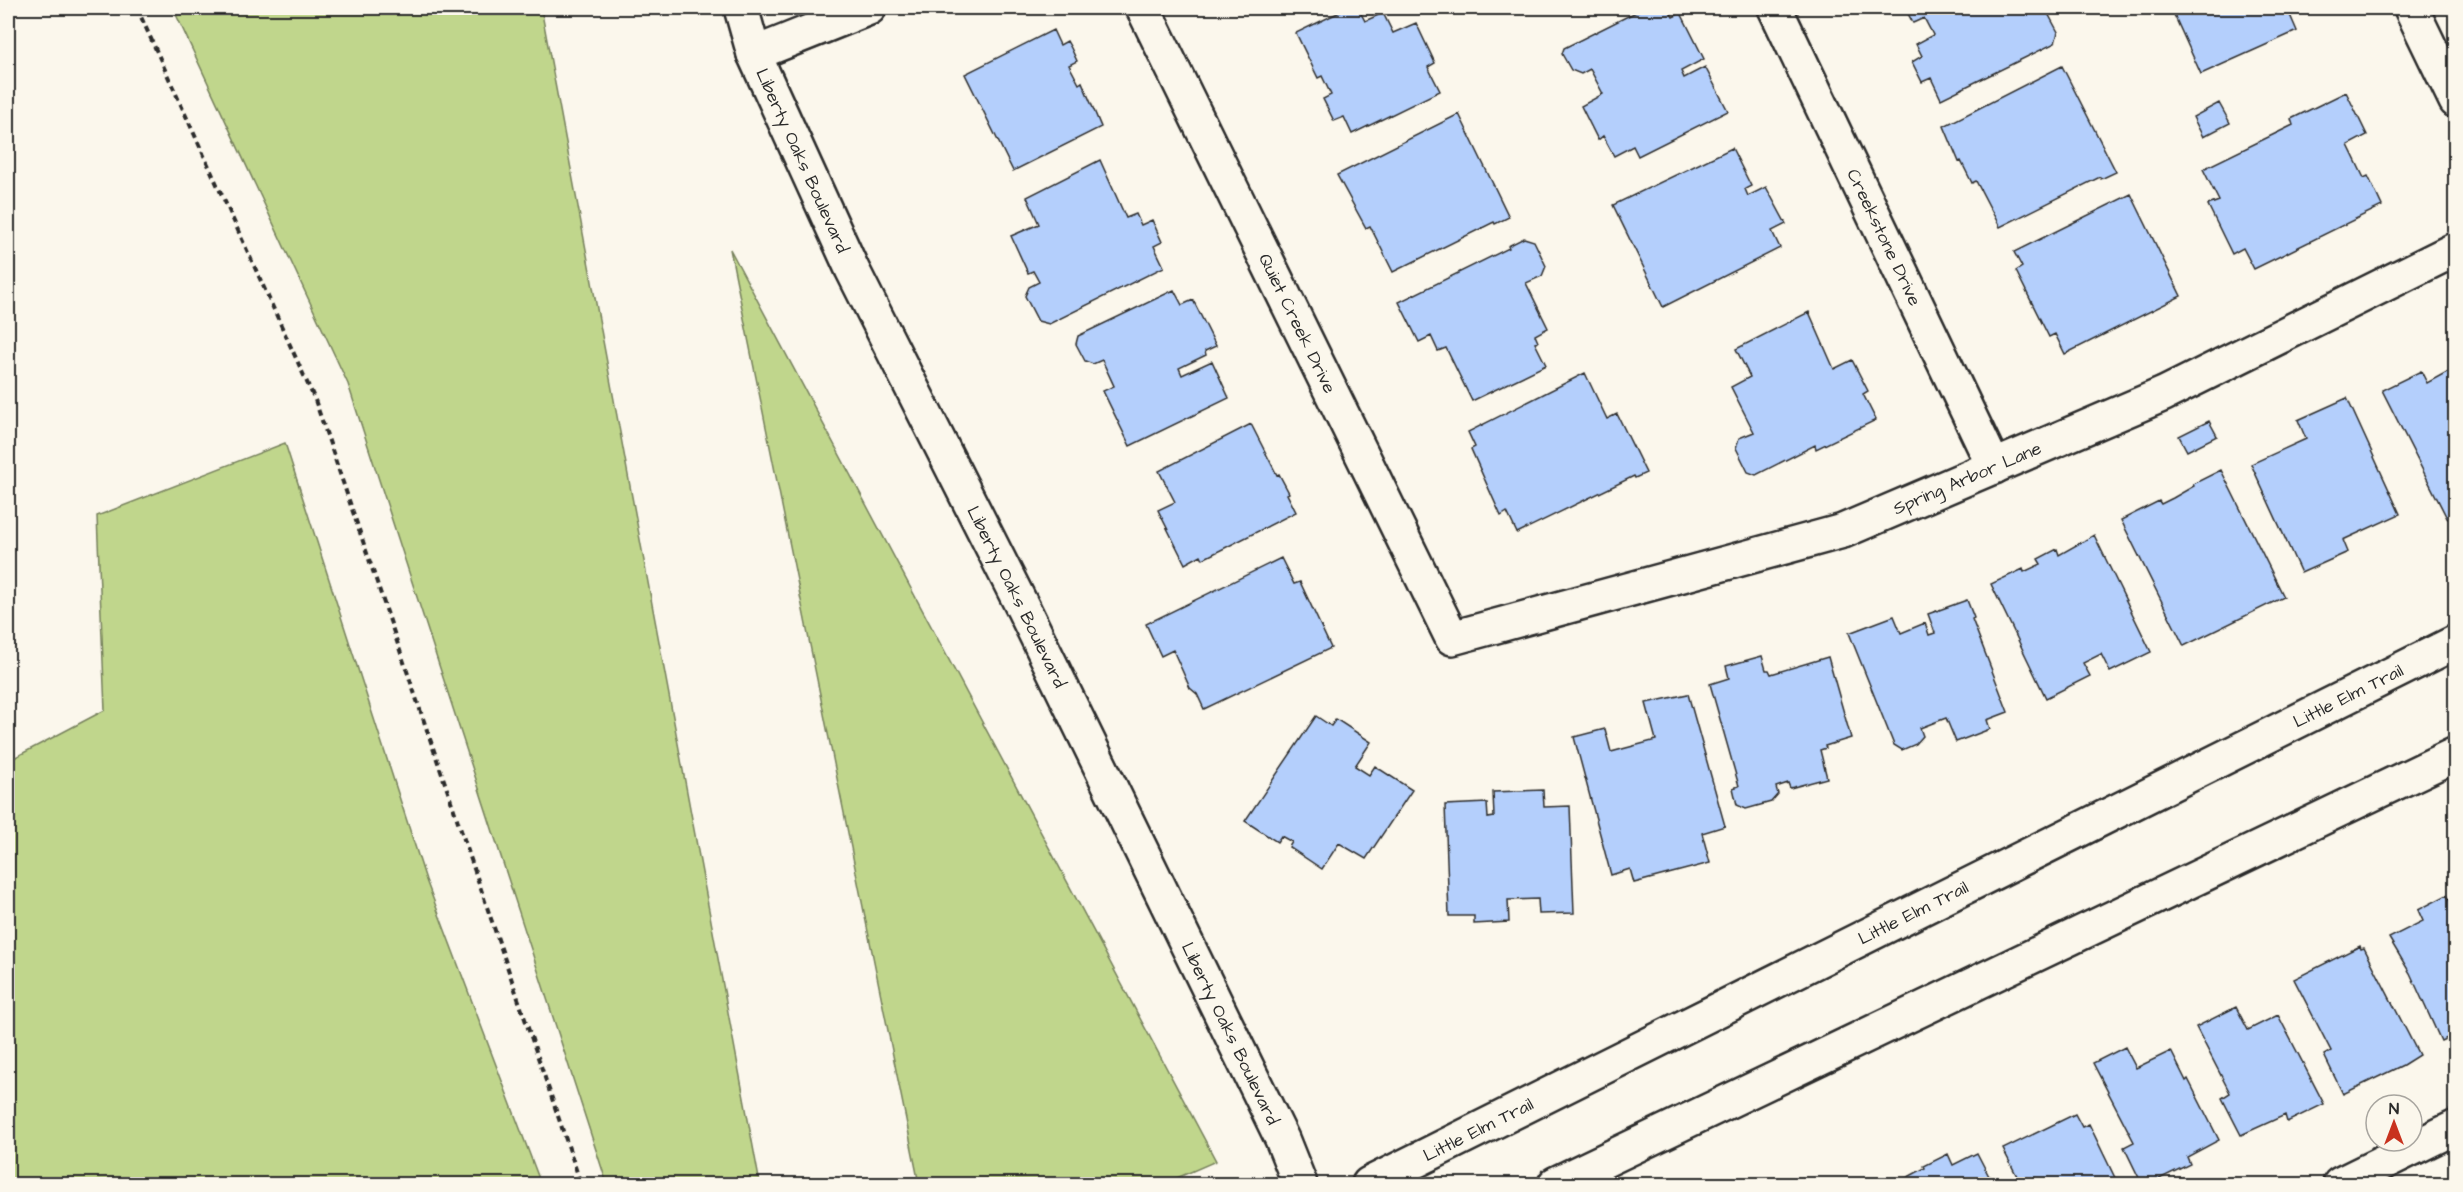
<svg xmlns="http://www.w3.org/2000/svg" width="2463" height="1192" font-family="'Architects Daughter',sans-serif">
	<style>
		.green { fill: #c0d68c; stroke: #76805c; stroke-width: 1.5 }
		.building { fill: #b4cffc; stroke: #2b2b2b; stroke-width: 1.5 }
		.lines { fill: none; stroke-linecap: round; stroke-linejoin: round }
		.minor-casing { stroke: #2b2b2b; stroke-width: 38 }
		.tertiary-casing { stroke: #2b2b2b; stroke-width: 38 }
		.path { stroke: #2b2b2b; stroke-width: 4; stroke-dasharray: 6 4.5; stroke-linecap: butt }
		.minor { stroke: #fbf7ec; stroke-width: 33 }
		.tertiary { stroke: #fbf7ec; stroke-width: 33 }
		.labels { text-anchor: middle; stroke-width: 5; stroke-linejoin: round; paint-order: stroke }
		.street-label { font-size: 18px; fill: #2b2b2b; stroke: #fbf7ec }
	</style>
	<rect width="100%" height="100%" fill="#fbf7ec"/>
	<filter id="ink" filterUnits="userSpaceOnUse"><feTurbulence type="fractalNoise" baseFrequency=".0167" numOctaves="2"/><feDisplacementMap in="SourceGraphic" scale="12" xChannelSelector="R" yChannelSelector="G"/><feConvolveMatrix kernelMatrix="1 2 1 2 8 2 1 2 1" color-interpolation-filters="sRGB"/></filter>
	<g filter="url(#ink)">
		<path class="green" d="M173,8H541L760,1184H607L348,384Z
			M730,249L1216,1161L1163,1184H919Z
			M285,443L426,880L541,1184H8V761L105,710L97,516Z"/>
		<path class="building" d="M1348,8H1358L1365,21L1383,13L1393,33L1416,23L1435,63L1428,67L1440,91L1352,134L1344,117L1334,121L1323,99L1331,95L1322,76L1318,78L1296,33Z
			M1644,8H1668L1673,17L1681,13L1704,59L1681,71L1684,78L1705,67L1728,111L1638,156L1633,146L1614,156L1603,136L1598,140L1581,106L1603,94L1590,69L1581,74L1571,70L1562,54L1564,48Z
			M1905,8H2017L2019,12L2029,8H2045L2058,32L2055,43L1941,99L1931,78L1922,82L1912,62L1922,56L1916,44L1933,35L1924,18L1913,23Z
			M2171,8H2287L2297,31L2201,74Z
			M1053,30L1060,45L1067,41L1071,48L1077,61L1069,65L1079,84L1082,82L1101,127L1013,171L965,74Z
			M2062,66L2116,172L2101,179L2100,177L2000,227L1976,181L1972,183L1961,161L1959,162L1944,126Z
			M2346,92L2367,135L2348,145L2364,178L2368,176L2382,206L2254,269L2243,248L2232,254L2208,205L2219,201L2203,169L2293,125L2291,119Z
			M2219,103L2230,123L2203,137L2193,117Z
			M1459,114L1509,217L1495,224L1494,222L1393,272L1370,226L1366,228L1337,175Z
			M1732,148L1751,186L1745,189L1748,196L1766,187L1786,224L1772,231L1780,248L1663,307L1613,205Z
			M1100,160L1126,218L1136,214L1141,225L1152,220L1162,242L1154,246L1164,267L1049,324L1038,321L1025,296L1029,287L1039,282L1033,271L1028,273L1011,236L1039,224L1027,197Z
			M2131,194L2181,296L2065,354L2055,334L2049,337L2016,271L2022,267L2014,252Z
			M1524,238L1534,241L1546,266L1542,276L1526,283L1548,328L1535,335L1538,342L1535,343L1546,365L1472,401L1446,348L1438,351L1431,336L1419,342L1399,302L1509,248L1508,246Z
			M1174,290L1182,305L1193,300L1216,346L1205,351L1206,355L1179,368L1182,375L1212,361L1229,398L1130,446L1103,391L1114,386L1102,360L1093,364L1085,361L1076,344L1078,336Z
			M1809,312L1834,369L1852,360L1868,391L1863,394L1876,420L1816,449L1815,445L1756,475L1748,472L1736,448L1739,438L1754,432L1731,387L1750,377L1736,349Z
			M2456,367V514L2447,518L2382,390L2421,371L2427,383Z
			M1585,373L1607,419L1617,414L1646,473L1635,478L1634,476L1517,533L1507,512L1501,516L1471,449L1475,447L1468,432Z
			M2347,398L2400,514L2343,540L2348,552L2301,573L2251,464L2306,439L2298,420Z
			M2209,421L2217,436L2187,451L2179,436Z
			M1251,424L1277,475L1279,474L1289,493L1287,494L1296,512L1203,559L1201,555L1185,564L1158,510L1175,502L1159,471Z
			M2221,470L2284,597L2184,646L2121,520L2159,501L2161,504L2173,498L2194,486L2193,484Z
			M2094,535L2151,652L2110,672L2101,654L2083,663L2090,676L2046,698L1991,584L2023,569L2024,572L2041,564L2038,559L2057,549L2059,555Z
			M1281,558L1294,584L1300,582L1331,648L1204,709L1197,694L1190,688L1173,650L1161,656L1146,624Z
			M1967,600L1974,618L1972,619L2008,712L1987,720L1990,729L1956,742L1946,718L1920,728L1923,736L1916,744L1902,750L1894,745L1849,633L1894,616L1901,633L1925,623L1929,635L1935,633L1928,614Z
			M1762,656L1766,670H1769L1771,674L1828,657L1851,738L1825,746L1826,748L1820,750L1827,778L1790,788L1788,783L1776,787L1778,794L1771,802L1746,809L1737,805L1733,788L1739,786L1710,684L1729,678L1726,666Z
			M1688,694L1725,826L1702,833L1710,863L1634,883L1630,869L1611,875L1574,737L1605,729L1611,752L1656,740L1646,703Z
			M1316,716L1331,726L1336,719L1371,742L1355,766L1369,775L1375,766L1412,790L1366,859L1339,843L1322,869L1289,847L1292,842L1281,836L1277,842L1245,821Z
			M1543,790L1544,807L1570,806L1574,913L1539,914L1538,899L1508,900L1509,922L1474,924V916H1449L1445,805L1487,803L1488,818L1494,817L1493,792Z
			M2447,895L2453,907L2456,906V1034L2441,1041L2410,973L2389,938L2423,921L2418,910Z
			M2360,946L2361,949L2364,948L2419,1055L2403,1065L2343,1094L2324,1055L2331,1051L2294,979Z
			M2236,1007L2248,1030L2278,1015L2324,1104L2287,1122L2285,1115L2241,1135L2222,1098L2230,1093L2196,1027Z
			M2125,1047L2136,1068L2171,1051L2186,1081L2188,1079L2219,1140L2187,1157L2190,1164L2149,1184H2142L2124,1147L2134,1142L2093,1063Z
			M2075,1114L2082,1127L2089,1124L2118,1184H2021L2003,1149Z
			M1977,1153L1993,1184L1897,1183L1925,1168L1924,1166L1948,1154L1953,1165Z"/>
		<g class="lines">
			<defs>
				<g id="minor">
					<path id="s1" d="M741,8L754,54L852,269L1024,610L1282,1139L1300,1184"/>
					<path id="s2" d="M1143,8L1452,638L1843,531L2164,394L2456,249"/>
					<path id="s3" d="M1775,8L1994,467"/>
					<path d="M2411,8L2456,101"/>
					<path d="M754,54L869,8"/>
					<path d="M2340,1184L2456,1127"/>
				</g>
				<g id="tertiary">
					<path id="s4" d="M1369,1184L2456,642"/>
					<path d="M1555,1184L2456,754"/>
				</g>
			</defs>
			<use href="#minor" class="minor-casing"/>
			<use href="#tertiary" class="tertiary-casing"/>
			<path class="path" d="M137,8L315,400L581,1184"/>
			<use href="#minor" class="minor"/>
			<use href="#tertiary" class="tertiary"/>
		</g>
	</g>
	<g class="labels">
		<g class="street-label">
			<text dy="6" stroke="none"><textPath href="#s1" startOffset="165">Liberty Oaks Boulevard</textPath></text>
			<text dy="6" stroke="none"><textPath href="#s3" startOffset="254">Creekstone Drive</textPath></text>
			<text dy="6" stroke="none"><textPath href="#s2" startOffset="351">Quiet Creek Drive</textPath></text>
			<text dy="6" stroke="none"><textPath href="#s2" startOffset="1242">Spring Arbor Lane</textPath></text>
			<text dy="6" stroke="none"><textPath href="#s1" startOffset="651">Liberty Oaks Boulevard</textPath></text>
			<text dy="6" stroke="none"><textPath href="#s4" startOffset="1094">Little Elm Trail</textPath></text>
			<text dy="6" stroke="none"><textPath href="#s4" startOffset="608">Little Elm Trail</textPath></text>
			<text dy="6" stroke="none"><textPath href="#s1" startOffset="1137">Liberty Oaks Boulevard</textPath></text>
			<text dy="6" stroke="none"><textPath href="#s4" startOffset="122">Little Elm Trail</textPath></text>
		</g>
	</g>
	<rect width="2463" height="1192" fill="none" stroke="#fbf7ec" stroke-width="30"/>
	<rect x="15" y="15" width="2433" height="1162" fill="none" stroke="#2b2b2b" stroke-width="2" filter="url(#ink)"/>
	<g transform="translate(2394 1123)"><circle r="28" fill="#fbf7ec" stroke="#a8a59f" stroke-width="1.5"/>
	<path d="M0-4.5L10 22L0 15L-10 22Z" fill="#c8321e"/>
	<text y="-9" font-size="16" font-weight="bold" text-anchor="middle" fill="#2b2b2b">N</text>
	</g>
</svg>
